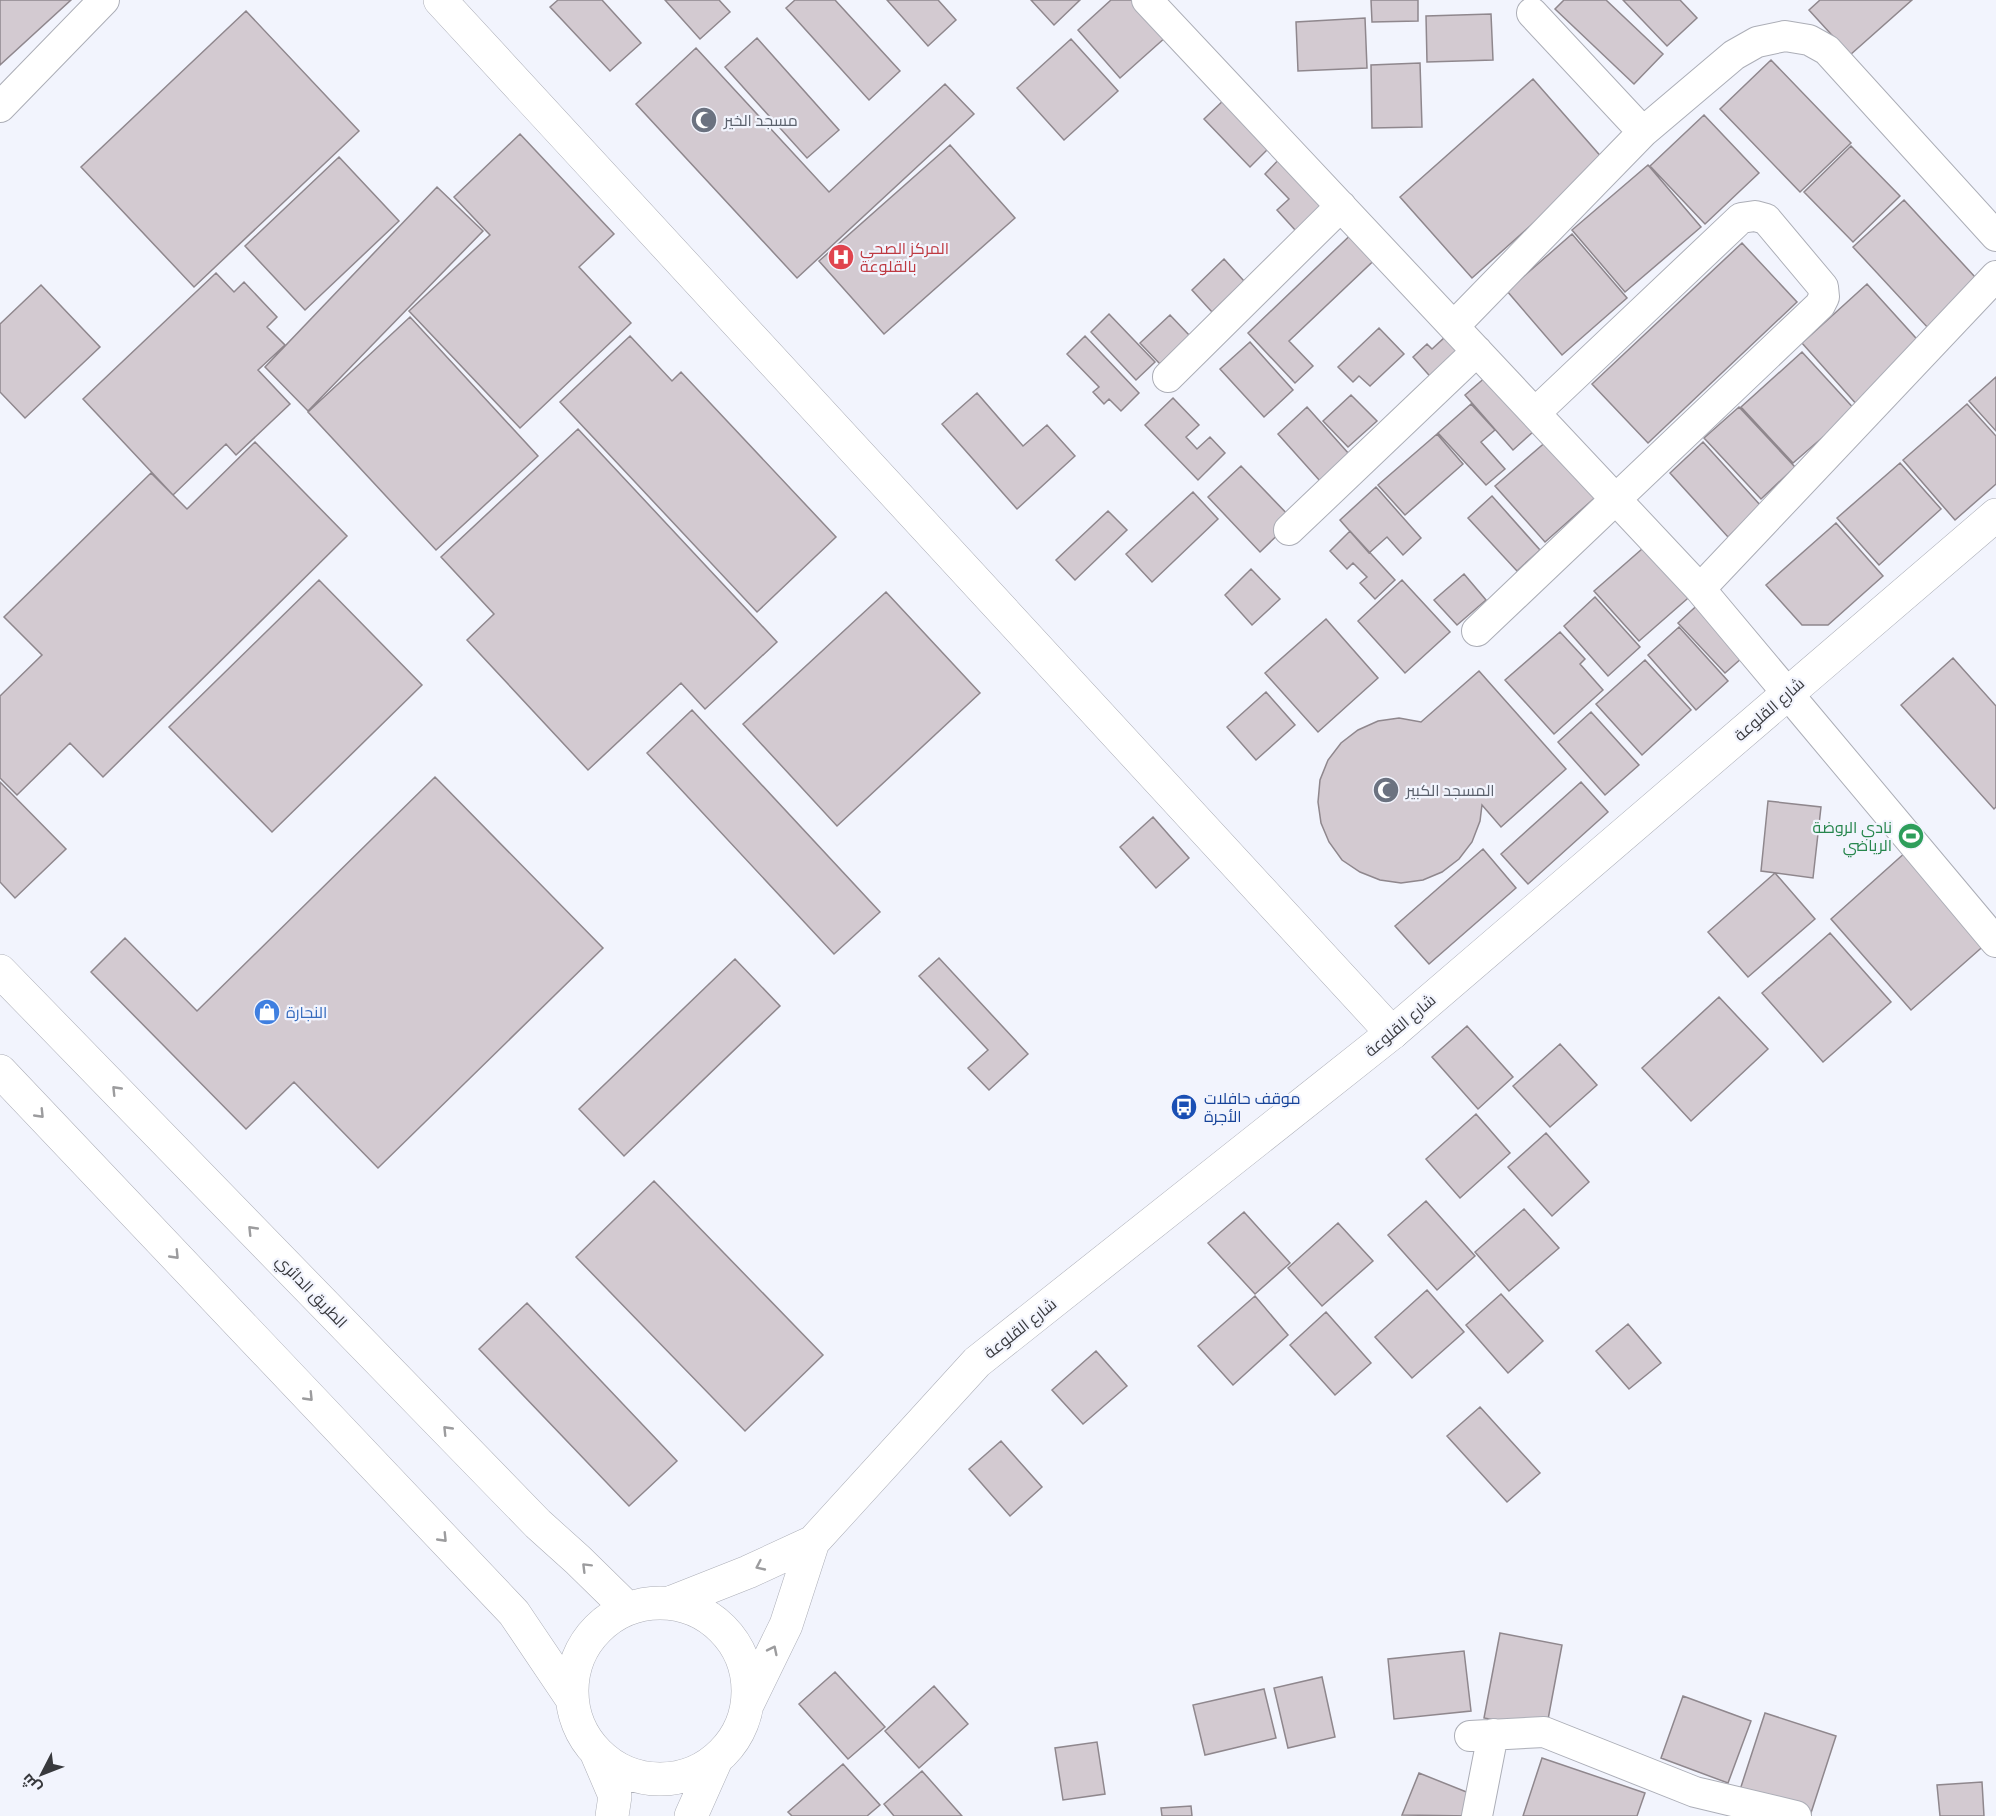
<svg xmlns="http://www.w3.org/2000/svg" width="1996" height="1816" font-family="'Source Serif 4',Cairo,serif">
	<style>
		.building { fill: #d3cad1; stroke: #8f878d; stroke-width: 1.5 }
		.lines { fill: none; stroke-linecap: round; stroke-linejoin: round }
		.minor-casing { stroke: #acaeb7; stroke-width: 32 }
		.tertiary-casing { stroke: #acaeb7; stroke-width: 34 }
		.secondary-casing { stroke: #acaeb7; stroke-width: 34 }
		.minor { stroke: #fff; stroke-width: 30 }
		.tertiary { stroke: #fff; stroke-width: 33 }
		.secondary { stroke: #fff; stroke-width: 33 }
		.oneway { stroke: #9c9c9e }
		.labels { text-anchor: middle; stroke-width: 4.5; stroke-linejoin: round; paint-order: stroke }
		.worship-label { font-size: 16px; fill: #5b616d; stroke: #f2f4fd; text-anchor: start }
		.health-label { font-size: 16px; fill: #be3a42; stroke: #f2f4fd; text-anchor: start }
		.street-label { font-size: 16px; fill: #38393d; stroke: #f2f4fd }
		.leisure-label { font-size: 16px; fill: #27864d; stroke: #f2f4fd; text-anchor: end }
		.shop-label { font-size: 16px; fill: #366cbe; stroke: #f2f4fd; text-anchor: start }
		.transit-label { font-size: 16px; fill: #164399; stroke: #f2f4fd; text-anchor: start }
	</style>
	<rect width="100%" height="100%" fill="#f2f4fd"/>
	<path class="building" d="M0,0H71L0,65Z
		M558,0H602L641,43L610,71L550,7Z
		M665,0H719L730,12L700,39Z
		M795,0H835L900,71L869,100L786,8Z
		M887,0H938L956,20L928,46Z
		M1031,0H1080L1054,25Z
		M1111,0H1151L1176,28L1120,78L1078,30Z
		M1371,0H1418V21L1372,22Z
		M1564,0H1606L1663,54L1634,84L1555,9Z
		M1623,0H1680L1697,18L1667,46Z
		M1820,0H1912L1850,55L1809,10Z
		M246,11L359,131L194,287L81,167Z
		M1491,14L1493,60L1427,62L1426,16Z
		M1365,18L1367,68L1298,71L1296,22Z
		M757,38L839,130L807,158L725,67Z
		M1071,39L1118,91L1064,140L1017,88Z
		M696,48L829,192L945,84L974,114L797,278L636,104Z
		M1771,60L1851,143L1800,192L1720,109Z
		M1420,63L1422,127L1372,128L1371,65Z
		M1533,79L1604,160L1472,278L1400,197Z
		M1227,97L1273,144L1250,167L1204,119Z
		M1704,115L1759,173L1705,224L1650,166Z
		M520,134L614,234L579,267L631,323L520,428L409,311L490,235L454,197Z
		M950,145L1015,218L884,334L819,261Z
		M1851,146L1900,196L1853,242L1804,192Z
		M1283,155L1327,202L1296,231L1277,210L1289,199L1265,174Z
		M339,157L399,221L305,310L245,246Z
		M1648,165L1701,227L1625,292L1572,230Z
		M437,187L483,231L308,411L265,367Z
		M1904,200L1987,290L1941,342L1853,247Z
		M1361,225L1385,250L1289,341L1313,366L1295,383L1248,333Z
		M1572,234L1627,298L1562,355L1507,291Z
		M1742,243L1797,302L1648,443L1592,384Z
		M1224,259L1244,281L1212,312L1192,290Z
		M216,273L234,292L244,282L277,317L267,327L285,345L258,370L290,404L236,455L226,444L173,495L83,399Z
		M1867,284L1924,347L1858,406L1802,343Z
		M41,285L100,347L25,418L0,392V324Z
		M1109,314L1155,362L1136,380L1091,332Z
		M1170,315L1190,336L1160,364L1140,343Z
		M410,317L538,456L436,550L308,412Z
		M1379,328L1404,354L1370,386L1359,376L1353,382L1338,367Z
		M630,336L672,381L681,372L836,537L757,612L560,402Z
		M1085,336L1139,393L1121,411L1109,399L1104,404L1093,392L1099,387L1067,354Z
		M1444,338L1470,350L1435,382L1413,357L1427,344L1432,349Z
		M1250,342L1293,390L1264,417L1220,369Z
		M1802,352L1858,413L1827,442L1823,437L1793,463L1741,407Z
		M1495,369L1543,423L1513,450L1465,395Z
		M1996,377V431L1969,401Z
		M977,393L1023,446L1047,425L1075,456L1017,509L942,424Z
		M1351,395L1377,421L1348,447L1323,421Z
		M1173,398L1199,425L1186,437L1197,449L1210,437L1225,453L1198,480L1145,425Z
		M1471,404L1495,430L1481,442L1505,469L1486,485L1438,433Z
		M1967,404L1996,436V484L1955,520L1903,460Z
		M1307,407L1349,454L1320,481L1278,434Z
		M1739,407L1795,467L1761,499L1704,438Z
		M578,429L777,642L705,709L681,683L588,770L467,640L494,614L441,557Z
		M1437,434L1463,464L1405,515L1378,485Z
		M1548,440L1598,495L1545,542L1495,486Z
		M255,442L347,536L103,777L70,743L17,795L0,778V696L42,655L4,617L151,473L187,509Z
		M1703,442L1761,506L1728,537L1670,473Z
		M1900,463L1941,509L1879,565L1837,518Z
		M1241,466L1293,520L1260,552L1208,497Z
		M1376,487L1421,538L1403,555L1387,537L1369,553L1340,520Z
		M1193,492L1218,519L1152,582L1126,554Z
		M1492,496L1540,550L1517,571L1468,518Z
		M1108,511L1127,530L1075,580L1056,560Z
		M1836,523L1883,576L1828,625H1802L1766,585Z
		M1350,531L1395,580L1375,599L1360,583L1367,577L1353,563L1347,569L1330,551Z
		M1650,542L1695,592L1639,641L1594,591Z
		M1251,569L1280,599L1252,625L1225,595Z
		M1464,574L1486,600L1457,625L1434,600Z
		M319,580L422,685L272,832L169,727Z
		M1402,580L1450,632L1405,673L1358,621Z
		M886,592L980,693L837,826L743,724Z
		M1595,597L1640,647L1608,676L1564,626Z
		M1705,598L1752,649L1725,673L1678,623Z
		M1326,619L1378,678L1318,732L1265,673Z
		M1679,627L1728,681L1696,710L1648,655Z
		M1560,632L1585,659L1580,664L1603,690L1554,734L1505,680Z
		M1953,658L1996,706V807L1994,809L1901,705Z
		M1645,660L1691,710L1642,755L1596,704Z
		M1479,671L1566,769L1501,827L1482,805L1480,821L1472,842L1459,859L1442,872L1423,880L1401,883L1380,880L1360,872L1342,860L1329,842L1321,823L1318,802L1320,780L1328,760L1341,743L1358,730L1378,721L1399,718L1421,722Z
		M1266,692L1295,725L1256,760L1227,727Z
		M692,710L880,912L834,954L647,753Z
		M1591,712L1639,765L1605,795L1558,742Z
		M435,777L603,948L378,1168L294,1082L246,1129L91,972L125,938L197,1011Z
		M0,782L66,849L15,898L0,882Z
		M1581,782L1608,812L1528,884L1501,854Z
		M1768,801L1821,807L1813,878L1761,871Z
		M1153,817L1189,858L1156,888L1120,847Z
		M1483,849L1516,888L1429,964L1395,926Z
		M1907,851L1988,942L1911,1010L1831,919Z
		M1775,873L1815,919L1748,977L1708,932Z
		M1830,933L1891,1002L1823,1062L1762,993Z
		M939,958L1028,1054L989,1090L968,1068L988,1050L919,976Z
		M735,959L780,1006L624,1156L579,1109Z
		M1719,997L1768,1049L1691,1121L1642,1068Z
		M1467,1026L1513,1077L1478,1109L1432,1057Z
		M1560,1044L1597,1085L1550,1127L1513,1086Z
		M1476,1114L1510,1153L1460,1198L1426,1159Z
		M1546,1133L1589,1182L1552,1216L1508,1167Z
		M654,1181L823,1355L745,1431L576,1257Z
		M1426,1201L1475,1256L1437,1290L1388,1235Z
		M1524,1209L1559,1248L1509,1291L1475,1252Z
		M1244,1212L1290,1263L1255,1294L1208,1243Z
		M1338,1223L1373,1261L1322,1306L1288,1268Z
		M1427,1290L1464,1332L1412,1378L1375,1337Z
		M1501,1294L1543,1341L1508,1373L1466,1325Z
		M1255,1296L1288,1335L1233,1385L1198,1346Z
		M527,1303L677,1461L629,1506L479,1349Z
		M1326,1312L1371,1363L1335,1395L1290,1345Z
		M1628,1324L1661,1363L1629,1389L1596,1351Z
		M1096,1351L1127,1386L1083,1424L1052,1390Z
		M1480,1407L1540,1473L1507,1502L1447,1436Z
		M1001,1441L1042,1487L1010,1516L969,1469Z
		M1500,1633L1562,1645L1546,1730L1484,1718Z
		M1464,1651L1471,1711L1394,1719L1388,1659Z
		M835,1672L885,1727L848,1759L799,1704Z
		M1322,1677L1335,1737L1288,1748L1274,1688Z
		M934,1686L968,1724L919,1768L885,1731Z
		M1264,1689L1276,1738L1205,1755L1193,1705Z
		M1683,1696L1751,1721L1728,1783L1661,1758Z
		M1765,1713L1836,1736L1810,1816L1738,1796Z
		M1097,1742L1105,1794L1063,1800L1055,1748Z
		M1542,1758L1645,1793L1637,1816H1523Z
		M843,1764L880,1805L867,1816H792L788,1812Z
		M922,1771L962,1816H894L884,1804Z
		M1419,1773L1479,1797L1472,1816L1402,1815Z
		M1982,1782L1984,1816H1940L1937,1785Z
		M1191,1806L1192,1816H1162L1161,1808Z"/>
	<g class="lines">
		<defs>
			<path id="minor" d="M1147,0L1700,589L1996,942
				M1532,13L1643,132
				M0,107L104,0
				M1454,326L1643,132L1734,55L1757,42L1785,36L1809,40L1827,50L1996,236
				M1168,377L1341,206
				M1289,530L1477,351
				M1700,589L1996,276
				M1477,631L1820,305L1824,297L1823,287L1766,219L1755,216L1741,218L1535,413
				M1470,1736L1544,1732L1695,1792L1796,1816
				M1477,1816L1493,1734"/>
			<path id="tertiary" d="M440,0L1392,1033"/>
			<path id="secondary" d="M0,971L538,1524L578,1560L627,1608
				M0,1071L514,1613L570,1696
				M672,1602L748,1572L813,1542L977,1362L1392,1033L1996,515
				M572 1691a88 88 0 1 1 176 0a88 88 0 1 1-176 0Z
				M748,1703L786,1625L813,1542
				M597,1754L615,1796L612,1816
				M691,1816L715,1762"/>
		</defs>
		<use href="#minor" class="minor-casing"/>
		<use href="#tertiary" class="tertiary-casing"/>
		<use href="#secondary" class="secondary-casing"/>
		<use href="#minor" class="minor"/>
		<use href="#tertiary" class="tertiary"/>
		<use href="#secondary" class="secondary"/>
	</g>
	<defs><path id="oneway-chevron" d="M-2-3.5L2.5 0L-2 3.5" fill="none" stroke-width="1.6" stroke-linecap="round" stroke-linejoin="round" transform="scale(1.5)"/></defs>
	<g class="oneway">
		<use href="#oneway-chevron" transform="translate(116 1090) rotate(-134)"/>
		<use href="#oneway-chevron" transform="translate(40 1114) rotate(46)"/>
		<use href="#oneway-chevron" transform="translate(252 1230) rotate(-134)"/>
		<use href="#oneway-chevron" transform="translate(175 1255) rotate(46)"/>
		<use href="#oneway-chevron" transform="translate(309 1397) rotate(46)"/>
		<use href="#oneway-chevron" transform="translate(447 1430) rotate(-134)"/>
		<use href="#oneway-chevron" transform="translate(443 1538) rotate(46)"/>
		<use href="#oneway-chevron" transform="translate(760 1566) rotate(155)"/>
		<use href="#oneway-chevron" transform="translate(586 1567) rotate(-135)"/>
		<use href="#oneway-chevron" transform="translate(773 1650) rotate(-64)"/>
	</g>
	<defs>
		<symbol id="mosque-disc" viewBox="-11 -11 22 22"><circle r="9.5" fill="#6b7280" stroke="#f2f4fd"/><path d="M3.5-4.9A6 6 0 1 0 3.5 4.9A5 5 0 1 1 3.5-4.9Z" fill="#fff"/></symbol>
		<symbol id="hospital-disc" viewBox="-11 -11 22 22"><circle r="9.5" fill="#e0444e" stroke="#f2f4fd"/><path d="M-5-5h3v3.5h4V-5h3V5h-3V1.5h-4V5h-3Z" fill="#fff"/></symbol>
		<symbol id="stadium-disc" viewBox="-11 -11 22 22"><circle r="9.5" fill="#2e9e5b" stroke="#f2f4fd"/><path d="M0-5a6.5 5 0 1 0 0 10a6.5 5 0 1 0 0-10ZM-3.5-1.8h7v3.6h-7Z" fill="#fff"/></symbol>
		<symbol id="shop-disc" viewBox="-11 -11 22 22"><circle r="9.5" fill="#3f7fe0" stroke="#f2f4fd"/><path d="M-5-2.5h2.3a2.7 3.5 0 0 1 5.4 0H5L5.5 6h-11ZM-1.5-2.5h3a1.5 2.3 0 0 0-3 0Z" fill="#fff"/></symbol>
		<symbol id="bus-disc" viewBox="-11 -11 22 22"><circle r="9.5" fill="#1a4fb4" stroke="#f2f4fd"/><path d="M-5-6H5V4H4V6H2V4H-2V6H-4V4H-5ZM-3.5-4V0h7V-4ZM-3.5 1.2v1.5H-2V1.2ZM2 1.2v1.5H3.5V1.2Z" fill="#fff"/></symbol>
	</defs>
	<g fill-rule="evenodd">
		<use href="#mosque-disc" x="689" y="105" width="30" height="30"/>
		<use href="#hospital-disc" x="826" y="242" width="30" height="30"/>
		<use href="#mosque-disc" x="1371" y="775" width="30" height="30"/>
		<use href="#stadium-disc" x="1896" y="821" width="30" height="30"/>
		<use href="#shop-disc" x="252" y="997" width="30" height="30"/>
		<use href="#bus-disc" x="1169" y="1092" width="30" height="30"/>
	</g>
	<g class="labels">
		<g class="worship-label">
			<text x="724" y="126">مسجد الخير</text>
			<text x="1406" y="796">المسجد الكبير</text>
		</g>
		<g class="health-label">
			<text x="860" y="254">المركز الصحي<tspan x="860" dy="18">بالقلوعة</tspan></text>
		</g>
		<g class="street-label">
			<text transform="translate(1769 709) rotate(-41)" y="6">شارع القلوعة</text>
			<text transform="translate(1400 1025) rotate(-40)" y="6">شارع القلوعة</text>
			<text transform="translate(312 1291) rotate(46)" y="6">الطريق الدائري</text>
			<text transform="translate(1020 1328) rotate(-38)" y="6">شارع القلوعة</text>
		</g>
		<g class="leisure-label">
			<text x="1892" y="833">نادي الروضة<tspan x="1892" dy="18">الرياضي</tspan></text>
		</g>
		<g class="shop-label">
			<text x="286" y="1018">النجارة</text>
		</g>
		<g class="transit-label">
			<text x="1204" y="1104">موقف حافلات<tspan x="1204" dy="18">الأجرة</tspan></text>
		</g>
	</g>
	<g transform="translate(42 1774) rotate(228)" stroke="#f2f4fd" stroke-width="4.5" paint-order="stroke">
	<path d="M0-4.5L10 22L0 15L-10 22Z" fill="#38393d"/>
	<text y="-9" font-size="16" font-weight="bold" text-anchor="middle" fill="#38393d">ش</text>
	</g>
</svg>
